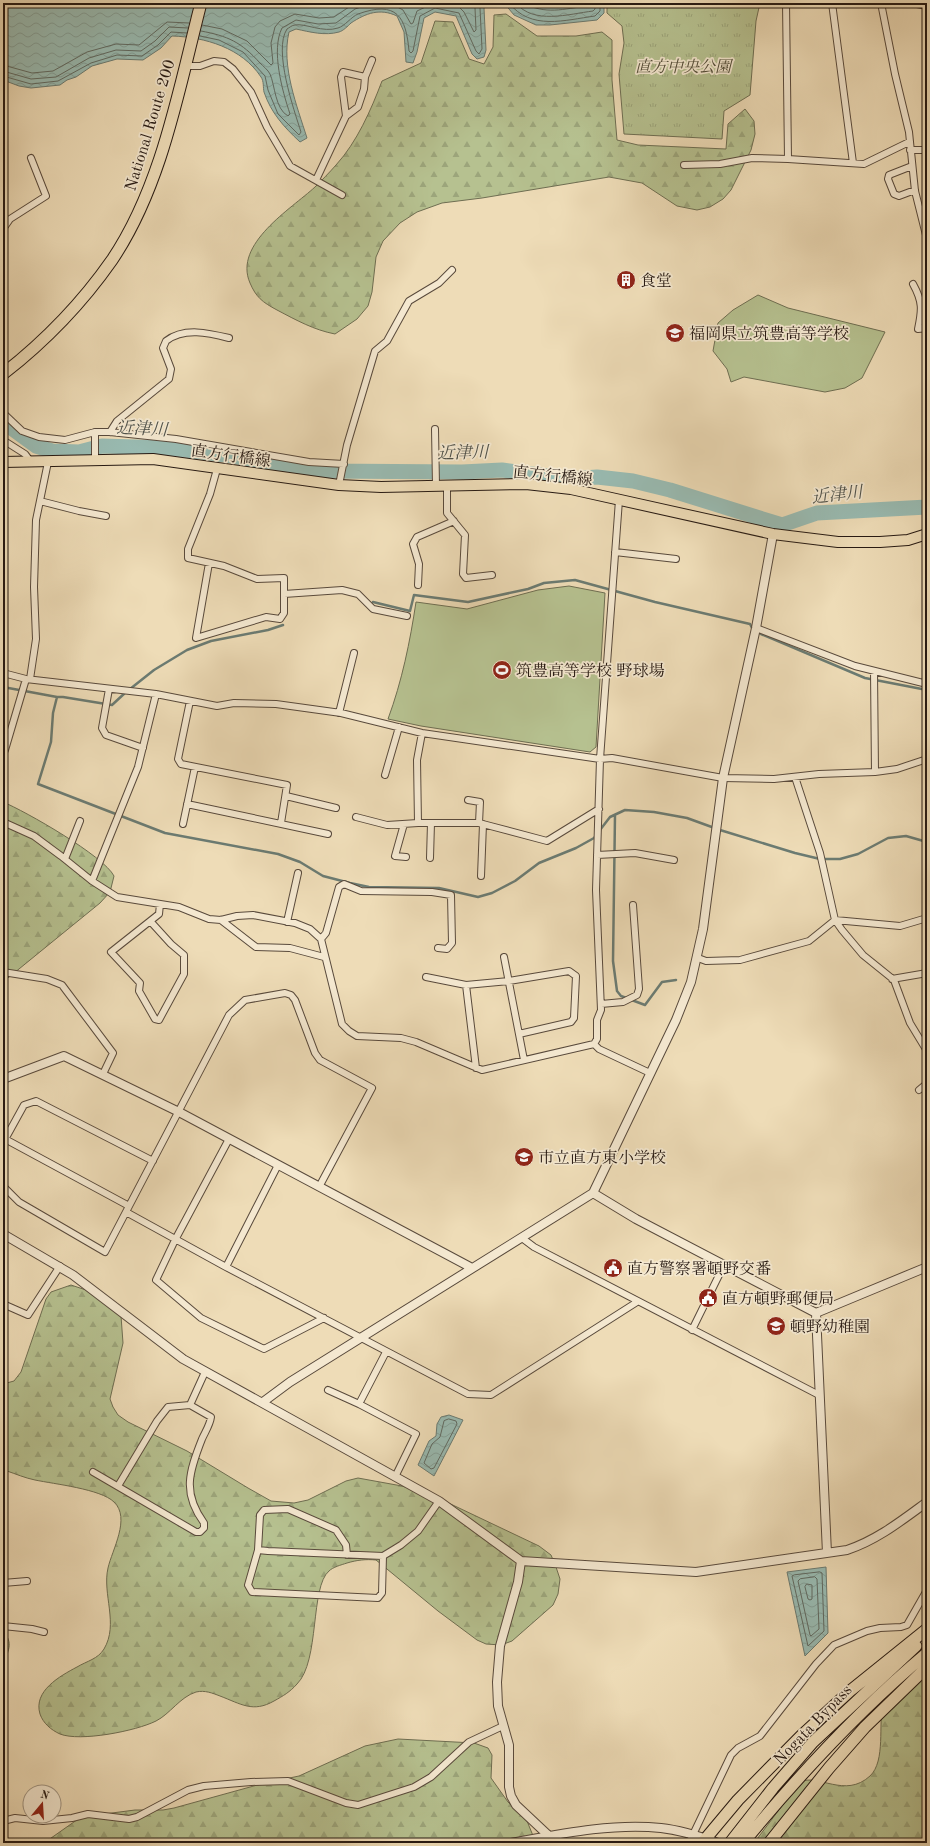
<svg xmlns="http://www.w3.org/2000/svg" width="930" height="1846" font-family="'Old Standard TT','Noto Serif JP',serif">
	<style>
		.grass { fill: #b6c190; stroke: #6e6e52 }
		.forest { fill: url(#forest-firs); stroke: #6e6e52 }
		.park { fill: url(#park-tufts); stroke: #6e6e52 }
		.water { fill: url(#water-waves); stroke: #6b7b72 }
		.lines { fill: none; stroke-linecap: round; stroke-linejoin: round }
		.shore { stroke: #606a62; stroke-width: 1 }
		.stream { stroke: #6b7b72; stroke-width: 2.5 }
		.river { stroke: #99bbb2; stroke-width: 15 }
		.minor-casing { stroke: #594a3c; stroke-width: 8 }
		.tertiary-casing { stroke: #594a3c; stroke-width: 10 }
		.primary-casing { stroke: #271a13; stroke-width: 12 }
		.trunk-casing { stroke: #271a13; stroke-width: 13 }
		.minor { stroke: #f4e8d0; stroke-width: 6 }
		.tertiary { stroke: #f4e8d0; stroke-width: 8 }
		.primary { stroke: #eedcb7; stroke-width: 10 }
		.trunk { stroke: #eedcb7; stroke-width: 11 }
		.labels { text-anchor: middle; stroke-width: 3.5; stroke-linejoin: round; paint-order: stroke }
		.park-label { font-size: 16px; font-style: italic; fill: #524c38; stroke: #f4e8d0 }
		.street-label { font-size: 16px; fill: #271a13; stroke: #f4e8d0 }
		.poi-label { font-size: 16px; fill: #271a13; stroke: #f4e8d0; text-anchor: start }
		.water-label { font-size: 17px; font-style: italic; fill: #4f524b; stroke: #f4e8d0 }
	</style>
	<defs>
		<pattern id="forest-firs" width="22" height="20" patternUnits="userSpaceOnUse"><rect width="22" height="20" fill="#b6c190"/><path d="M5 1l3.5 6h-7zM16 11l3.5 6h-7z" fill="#9ca57b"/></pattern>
		<pattern id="park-tufts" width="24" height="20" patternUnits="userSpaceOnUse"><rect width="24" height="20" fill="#b6c190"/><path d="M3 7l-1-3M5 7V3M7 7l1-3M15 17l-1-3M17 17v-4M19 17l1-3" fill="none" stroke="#9ca57b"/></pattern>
		<pattern id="water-waves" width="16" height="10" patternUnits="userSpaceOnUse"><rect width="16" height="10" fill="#99bbb2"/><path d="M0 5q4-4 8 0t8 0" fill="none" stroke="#84a098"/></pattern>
	</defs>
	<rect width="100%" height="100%" fill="#eedcb7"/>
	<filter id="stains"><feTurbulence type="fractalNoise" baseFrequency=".005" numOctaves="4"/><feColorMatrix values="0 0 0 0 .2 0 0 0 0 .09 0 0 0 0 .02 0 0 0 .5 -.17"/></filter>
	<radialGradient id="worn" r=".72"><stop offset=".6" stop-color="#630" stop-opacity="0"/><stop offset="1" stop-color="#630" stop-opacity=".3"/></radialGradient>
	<path class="grass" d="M758,295L788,308L885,332L862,378L845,388L825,392L744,377L731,382L727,369L713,351L718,323L733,310Z
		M569,586L605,593L596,747L590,752L421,726L388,719C402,681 410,642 416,602L467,609L538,590Z"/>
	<path class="forest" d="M506,14L537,36H576L602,32L612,40V80L617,140L638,145L726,149L728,124L745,109L754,121L755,134L751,150L731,190L723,199L710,207L697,210L677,206L642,183L609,177L482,198L442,203L417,212L400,223L383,241L376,257L372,292L368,306L357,319L335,334C314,330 296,320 277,310C262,302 256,297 250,283C233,244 291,209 315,187C322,180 329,173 336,165C357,142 371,110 382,81L421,63L435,21L453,22L469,59L484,64L493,47L494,15Z
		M3,802C25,811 104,856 114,876L110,892L100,903L3,982Z
		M71,1285L95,1293L121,1316L123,1343L110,1399L113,1407L118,1415L128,1422L187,1451L248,1488L271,1501L294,1503L308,1500L346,1481L358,1478L402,1486L438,1498L539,1546L551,1555L556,1567L560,1579L558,1594L553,1605L512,1641L501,1645L486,1644L477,1640L438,1611L376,1560C366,1559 357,1560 347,1563C341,1565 333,1567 329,1571C310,1587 320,1661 297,1684C290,1692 283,1696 274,1701C253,1713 241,1704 220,1696C212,1693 205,1690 196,1692C180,1697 170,1714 156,1721C136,1731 80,1742 60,1734C51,1730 43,1723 40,1714C33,1691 60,1676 77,1667C87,1661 98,1659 104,1649C119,1624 102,1594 108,1568C112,1550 131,1518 114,1502C101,1489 54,1484 35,1480C25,1478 16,1474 7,1471L3,1474V1384L14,1381L21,1372L46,1299L51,1292Z
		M3,1632C14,1642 8,1652 3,1664Z
		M927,1643V1843H754L800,1782C818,1773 845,1799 870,1776C886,1761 878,1723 883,1704C888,1680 909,1658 927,1643Z
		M398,1739L474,1743L488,1748L492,1755L491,1778L508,1802L527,1821L536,1843H44L81,1817L135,1810H163L174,1808L261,1784L299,1776L365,1746Z"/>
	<path class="park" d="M607,3H760L756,21L750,95L724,111L722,139L624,134L619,74L624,43L622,26L607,13Z"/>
	<path class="water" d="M3,3H492L484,8L486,50L484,57L477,59L472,54L456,16L435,12L424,18L417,52L413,63L406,62L404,32L397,16C380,8 366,13 351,23C348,26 343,31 339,32C325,36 310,32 296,29L289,32C281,66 297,106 307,138L300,142C284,127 271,113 264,92C263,88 264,81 261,77C242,48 205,37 172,36L161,48L143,60L117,59L92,66L76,77L67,80L60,85L31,88L19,86L3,80Z
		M504,3H604V13L597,20L550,25H536L514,15Z
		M449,1415L463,1420L434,1476L418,1465L429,1441L436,1436L437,1424L441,1417Z
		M826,1567L828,1633L805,1656L787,1572Z"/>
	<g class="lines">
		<path class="shore" d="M390,3L403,10L411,24L413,23L417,11L434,3L459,7L464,12L474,32L476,30L475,8L477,3
			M509,3C531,31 565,20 595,16L600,11V3
			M516,3C533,25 569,14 593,11L595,9V3
			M523,3C546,15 563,9 587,6L589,3
			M202,25L222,29L247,41L271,65L273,63L271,43L275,27L280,21L295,14L319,18L334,17L355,3
			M201,31C228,36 241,42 260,63C263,66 268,70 270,74C275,85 275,109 288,116L290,114C282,90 271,50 282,28L296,20L318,24L336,23L355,9L373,3
			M200,36L219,40L243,52L265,76L268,90L278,114L299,135L301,132C294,110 273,50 287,29C289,28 292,25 295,25C305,23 323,33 338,28C345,26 351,17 358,14C397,0 406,17 409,51L411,53L413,51L420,16L435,8L459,13L476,51L479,54L482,49L480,8L484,3
			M3,65L32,73L53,71L87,52L116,44L139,45L167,22L189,23
			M3,71L31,79L56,77L89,58L116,50L141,51L155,41L169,27L188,28
			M3,76L31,84L58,81L91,63L117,55L142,56L158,45L171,32L187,33
			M449,1419L456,1421L457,1424L434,1468L431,1469L424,1463L432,1444L440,1437L444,1421Z
			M820,1572L822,1573L824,1631L808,1646L792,1576L794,1575Z
			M815,1577L817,1579L819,1629L811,1636L810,1635L798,1581L800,1579Z
			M807,1584L812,1585V1599L810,1600L808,1599L805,1587Z"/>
		<path class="stream" d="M373,602L410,611L414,595L468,602L528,589L544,583L575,580L655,602L750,624L752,628L761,634L865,678L927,690
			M3,687L57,697H63L112,705L126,692
			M130,689L154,670L187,650L211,641L268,630L283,625
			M57,697L53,713L51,742L38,784L165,833L278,854L300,862L323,876L350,883L369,887L439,888L478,897L492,893L515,881L539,863L576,848L594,838L597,834
			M615,815L613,961L617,991L621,996L645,1005L662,982L676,980
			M600,830L610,817L625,810L654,812L687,818L720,830L795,853L820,859H840L858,854L888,838L906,836L927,842"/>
		<path class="river" d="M3,422L36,446L52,451L79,452L102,446L168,448L226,455L285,466L326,471L462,472L502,470L570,479L597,477L633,481L670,490L782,525L817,513L927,507"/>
		<defs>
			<path id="minor" d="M786,3L788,159L864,164L909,142
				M832,3L853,163
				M881,3L895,74L909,132L915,191L927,239
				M912,3L927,6
				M185,66H200L214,61L224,62L233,69L251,92L267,127L290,166L342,195
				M346,116L341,77L343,72L365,77
				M910,150H927
				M684,165L720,164L752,158L788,159
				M912,166L889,175L888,179L894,194L899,196L915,190
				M316,180L346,116L358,107L364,89L365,77L372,60
				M3,229L10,219L46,196L31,158
				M913,284C923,302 922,310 918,329L927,328
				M3,413L22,431L39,437L65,440L95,432H110L176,439L309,462L344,464
				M435,429L436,486
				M95,432V459
				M110,432L117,421L169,379L171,369L163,348L166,341C184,327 209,333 229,338
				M3,440L25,454L31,462
				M339,485L347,445L375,351L387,341L409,301L439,283L452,270
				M447,486V513L465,535L463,574L466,578L492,575
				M40,501L79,511L106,516
				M615,552L676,559
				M209,563L196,638L266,617L280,619L284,613V578L257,579L224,566L188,558V549L210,494L217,469
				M418,585L419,564L413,544L417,537L454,521
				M284,594L342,590L358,594L373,609L407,616
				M756,628L855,666L927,684
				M874,671L875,772
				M3,673L26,679L156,694L217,706L234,703L276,704L341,713L422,733L600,759L612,758L723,778L774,779L819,774L875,772L897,769L927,759
				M30,679L36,639L34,587L36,520L48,462
				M109,689L102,728L106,735L143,748
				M190,701L178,759L181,764L287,785L281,823
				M339,713L354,653
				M422,733L417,760L418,823H479L547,841L599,809
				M5,750L26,679
				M385,775L399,727
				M795,777L820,853L835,920L842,930L863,955L894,980L910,1023L927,1051
				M286,796L336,808
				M468,800L480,802L479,823
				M187,804L328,834
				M356,817L387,825L418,823
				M3,822L34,836L61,856L92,881L117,897L179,907L209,919L221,920L237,916L253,915L295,923L310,929L321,939L342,1024L349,1031L357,1036L401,1038L416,1042L482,1070L594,1044
				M183,824L195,767
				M404,824L395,856L406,857
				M597,855L635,853L674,860
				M430,858L431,823
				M65,859L80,821
				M481,876L483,824
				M92,881L138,767L156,694
				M221,920L256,947L290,948L324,957
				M151,922L171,944L184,955V974L159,1020L155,1019L139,991L140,983L111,952L159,914L160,904
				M287,922L298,873
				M321,939L326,933L339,887L344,884L361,891L432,892L451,895L452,943L447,949L438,948
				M504,957L524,1060
				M698,958L706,961L740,960L809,941L835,920L900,926L927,918
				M3,972L47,979L62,985L113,1053L103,1074
				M426,977L466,985
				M892,979L927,973
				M601,1004L623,1002L637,995L639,989L633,905
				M594,1044L597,1039V1020L601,1010L596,890L600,759L619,500
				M594,1044L599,1049L650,1073
				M476,1068L466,985L509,981L569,971L576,976L574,1018L571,1022L519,1034
				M919,1090L925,1085L927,1081
				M5,1139L129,1206
				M229,1139L175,1240L156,1280L201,1318L264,1349L324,1318
				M3,1143L24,1105L36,1101L153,1161
				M3,1186L19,1202L105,1252L229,1015L245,1000L285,993L291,995L295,1000L315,1053L320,1060L372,1088L319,1187
				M126,1212L226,1267L468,1394L491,1395L637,1302
				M522,1238L534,1247L819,1395
				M226,1267L278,1165
				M3,1304L28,1315L60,1266
				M692,1330L724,1265
				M386,1352L359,1404L416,1434L395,1477
				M328,1390L359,1404
				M190,1405L205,1372
				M93,1472L196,1532H200L204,1528V1523C182,1493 189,1472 202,1439C205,1432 210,1425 211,1417L190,1405L168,1407L157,1421L118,1486
				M258,1550L268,1551L383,1556L401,1545L418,1531L439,1501
				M347,1555L346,1545L336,1530L288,1509L264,1510L260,1515L258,1550L248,1585L252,1592L378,1598L382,1593L383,1556
				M3,1583L27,1581
				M3,1626L32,1629L44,1632
				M3,1821L15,1818L43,1821L72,1818L88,1814L129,1819L137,1817L188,1790L204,1786L251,1782L288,1781L346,1803L358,1805L414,1787L431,1777L469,1742L503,1726
				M689,1843L731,1755L738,1748L760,1736L816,1664L834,1645L867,1631L880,1628L901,1627L907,1625L927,1590"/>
			<path id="tertiary" d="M3,1079L64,1056L179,1112L472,1268
				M593,1193L636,1219L816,1313L927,1267
				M3,1234L73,1275L183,1359L439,1501L521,1561L696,1572L847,1550C877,1540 901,1521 927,1502
				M816,1313L827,1553
				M263,1402L290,1382L593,1193L676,1020L691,982L703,929L723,778L756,628L773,534
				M521,1561L518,1582L500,1646L497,1682L498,1706L509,1745V1787L511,1796L516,1805L549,1836
				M511,1843C560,1834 611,1823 661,1828C680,1830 699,1836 718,1843"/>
			<path id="primary" d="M3,462L153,459L339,485L381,487L526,484L571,489L773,534L838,542H880L908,540L927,534"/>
			<path id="trunk" d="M3,374C44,342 82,303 112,260C162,186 179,88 201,3
				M702,1843L738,1800L801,1736L850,1691L927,1629
				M730,1843L773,1788L813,1742L916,1646
				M743,1843C799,1775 859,1710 927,1653
				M769,1843L829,1768L865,1727L927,1667"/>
		</defs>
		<use href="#minor" class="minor-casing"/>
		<use href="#tertiary" class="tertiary-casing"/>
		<use href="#primary" class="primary-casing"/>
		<use href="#trunk" class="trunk-casing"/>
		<use href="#minor" class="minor"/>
		<use href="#tertiary" class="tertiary"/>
		<use href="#primary" class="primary"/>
		<use href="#trunk" class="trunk"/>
	</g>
	<defs>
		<symbol id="building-disc" viewBox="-11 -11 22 22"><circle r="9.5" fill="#8f2418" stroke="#f4e8d0"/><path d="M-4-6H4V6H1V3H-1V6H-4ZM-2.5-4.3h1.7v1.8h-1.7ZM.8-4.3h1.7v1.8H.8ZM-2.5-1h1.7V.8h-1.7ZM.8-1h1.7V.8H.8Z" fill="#fff"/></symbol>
		<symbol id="school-disc" viewBox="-11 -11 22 22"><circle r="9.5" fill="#8f2418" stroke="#f4e8d0"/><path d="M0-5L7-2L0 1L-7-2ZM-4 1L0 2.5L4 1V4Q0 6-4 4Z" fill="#fff"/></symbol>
		<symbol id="stadium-disc" viewBox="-11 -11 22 22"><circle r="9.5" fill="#8f2418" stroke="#f4e8d0"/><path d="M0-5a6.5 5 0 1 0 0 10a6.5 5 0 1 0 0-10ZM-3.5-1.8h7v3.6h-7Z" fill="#fff"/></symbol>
		<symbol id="civic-disc" viewBox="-11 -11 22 22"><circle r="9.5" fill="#8f2418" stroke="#f4e8d0"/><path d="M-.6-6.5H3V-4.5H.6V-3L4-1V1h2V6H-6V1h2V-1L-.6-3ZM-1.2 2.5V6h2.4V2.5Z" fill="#fff"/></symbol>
	</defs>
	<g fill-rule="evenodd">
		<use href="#building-disc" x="615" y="269" width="22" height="22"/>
		<use href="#school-disc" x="664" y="322" width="22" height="22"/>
		<use href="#stadium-disc" x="491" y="659" width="22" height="22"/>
		<use href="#school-disc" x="513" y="1146" width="22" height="22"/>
		<use href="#civic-disc" x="602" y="1257" width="22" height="22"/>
		<use href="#civic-disc" x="697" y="1287" width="22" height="22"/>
		<use href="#school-disc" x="765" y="1315" width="22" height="22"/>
	</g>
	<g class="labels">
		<g class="park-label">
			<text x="683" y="72">直方中央公園</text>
		</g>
		<g class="street-label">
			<text transform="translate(149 125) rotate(-73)" y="6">National Route 200</text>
			<text transform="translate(231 455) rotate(8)" y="6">直方行橋線</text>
			<text transform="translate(553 475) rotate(6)" y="6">直方行橋線</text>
			<text transform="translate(812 1724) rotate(-46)" y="6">Nogata Bypass</text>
		</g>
		<g class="poi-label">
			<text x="640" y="286">食堂</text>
			<text x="689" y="339">福岡県立筑豊高等学校</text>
			<text x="516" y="676">筑豊高等学校 野球場</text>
			<text x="538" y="1163">市立直方東小学校</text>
			<text x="627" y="1274">直方警察署頓野交番</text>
			<text x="722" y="1304">直方頓野郵便局</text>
			<text x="790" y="1332">頓野幼稚園</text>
		</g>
		<g class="water-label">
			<text transform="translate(142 428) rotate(3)" y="6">近津川</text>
			<text transform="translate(463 452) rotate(-1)" y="6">近津川</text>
			<text transform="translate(837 494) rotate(-6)" y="6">近津川</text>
		</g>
	</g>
	<rect width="930" height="1846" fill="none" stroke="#eedcb7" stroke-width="16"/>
	<rect x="4" y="4" width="922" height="1838" fill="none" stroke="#271a13" stroke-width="2"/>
	<rect x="8" y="8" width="914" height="1830" fill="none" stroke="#271a13"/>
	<g transform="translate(42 1804) rotate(18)"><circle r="19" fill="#f4e8d0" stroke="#a29684"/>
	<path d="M0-3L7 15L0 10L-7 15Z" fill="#8f2418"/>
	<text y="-6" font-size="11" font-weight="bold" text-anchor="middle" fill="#271a13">N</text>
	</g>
	<rect width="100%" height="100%" filter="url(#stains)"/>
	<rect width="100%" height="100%" fill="url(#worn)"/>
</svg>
